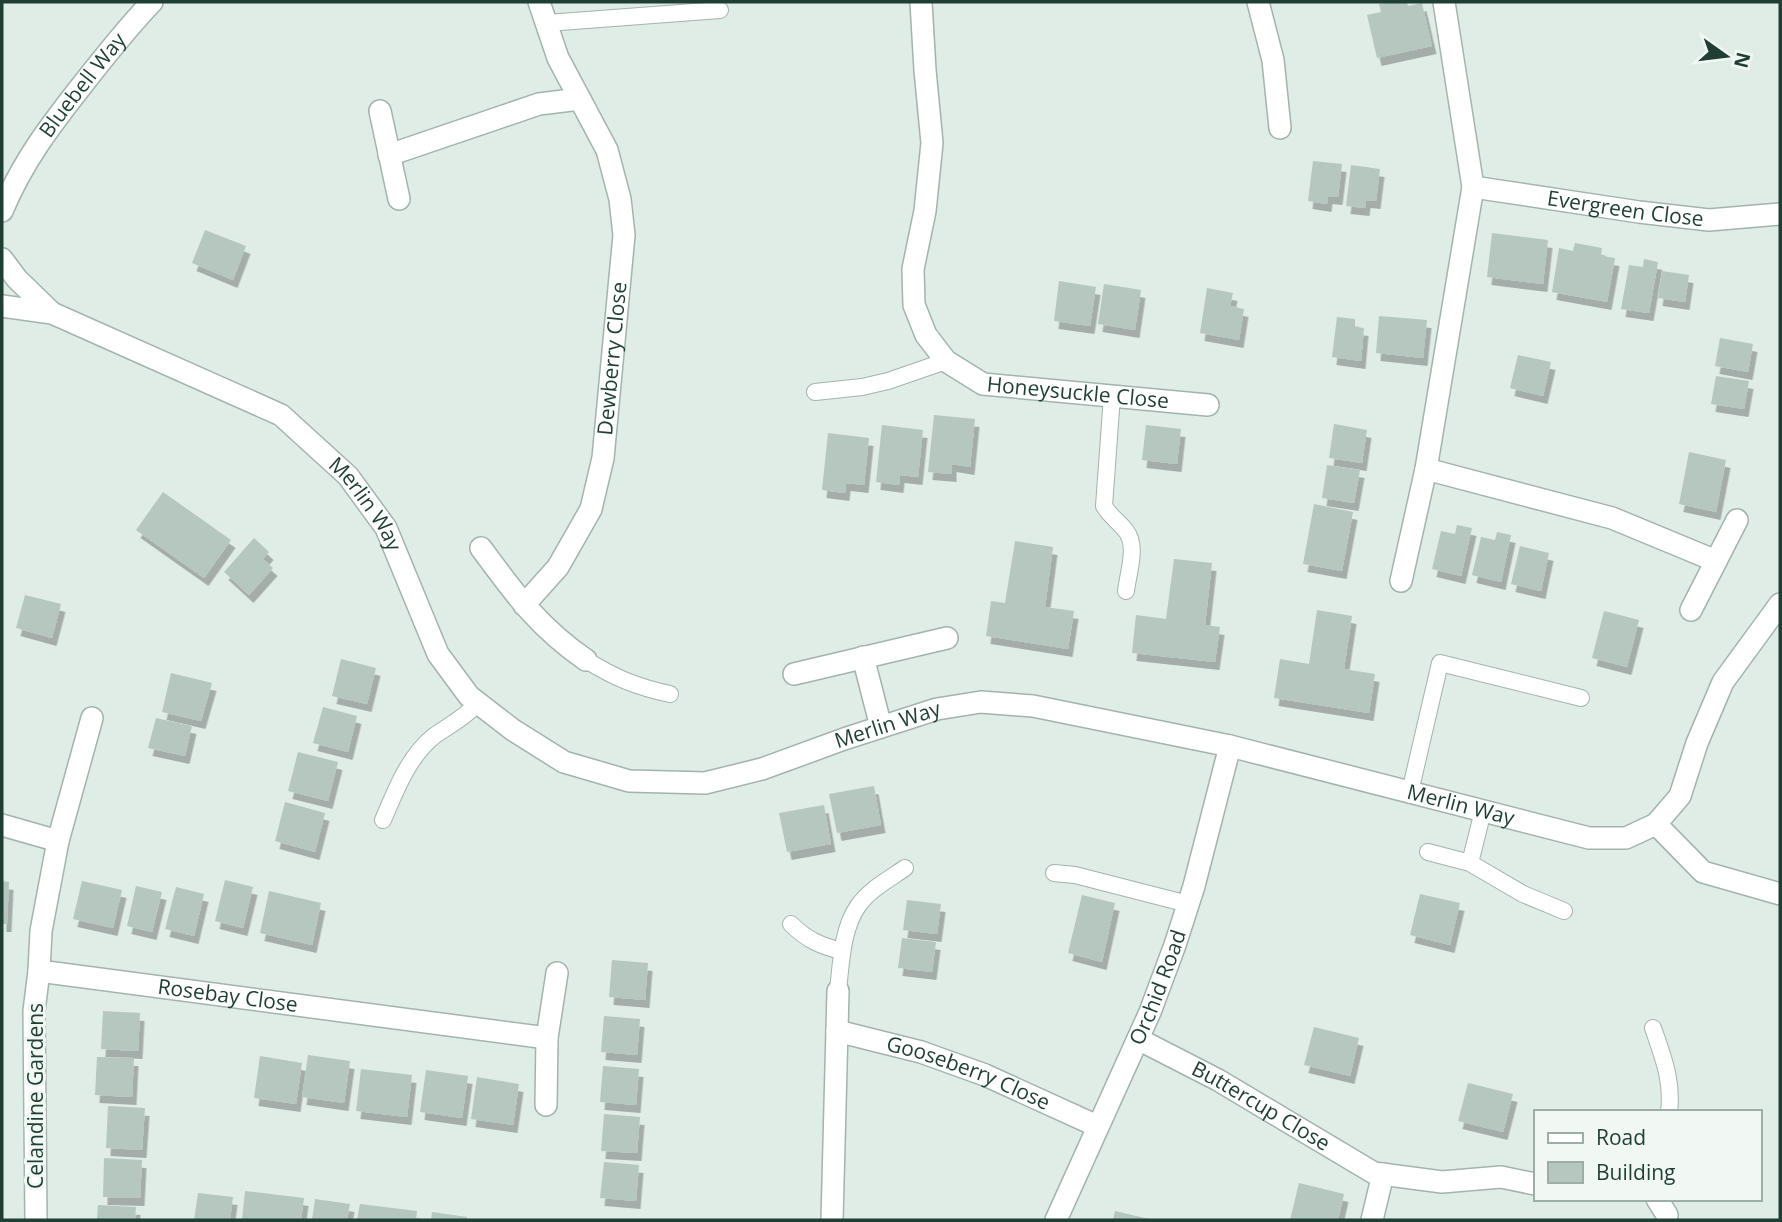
<svg xmlns="http://www.w3.org/2000/svg" width="1782" height="1222" font-family="'Open Sans',sans-serif">
	<style>
		.building { fill: #b5c7bf; filter: url(#shadow) }
		.lines { fill: none; stroke-linecap: round; stroke-linejoin: round }
		.lane-casing { stroke: #a2b4ad; stroke-width: 18 }
		.street-casing { stroke: #a2b4ad; stroke-width: 24 }
		.lane { stroke: #fff; stroke-width: 16 }
		.street { stroke: #fff; stroke-width: 21 }
		.labels { text-anchor: middle; stroke-width: 6; stroke-linejoin: round; paint-order: stroke }
		.street-label { font-size: 21px; fill: #1f3e34; stroke: #f1f8f4 }
	</style>
	<defs>
		<filter id="shadow"><feDropShadow dx="4.5" dy="8" stdDeviation="0" flood-color="#0004"/></filter>
	</defs>
	<rect width="100%" height="100%" fill="#e0ece6"/>
	<path class="building" d="M1390,2H1407L1408,6L1422,3L1432,46L1377,58L1367,15L1381,12L1379,4Z
		M1313,161L1342,164L1338,197L1328,196L1327,204L1308,201Z
		M1351,165L1380,169L1376,201L1366,200L1365,208L1346,206Z
		M205,230L246,246L233,280L192,263Z
		M1492,233L1548,240L1543,284L1487,277Z
		M1575,243L1602,248L1601,256L1615,258L1607,302L1552,292L1559,248L1573,251Z
		M1644,259L1658,262L1649,313L1621,309L1629,265L1643,267Z
		M1662,271L1689,275L1685,302L1658,298Z
		M1059,281L1096,287L1090,326L1054,321Z
		M1104,284L1141,290L1135,330L1098,324Z
		M1207,288L1233,293L1230,306L1244,309L1239,340L1200,333Z
		M1379,316L1427,320L1423,358L1376,353Z
		M1337,317L1355,319V327L1364,328L1361,361L1332,357Z
		M1720,338L1753,344L1748,372L1715,366Z
		M1518,355L1551,362L1543,396L1510,388Z
		M1716,376L1749,381L1744,409L1711,404Z
		M934,415L975,419L970,467L952,464V474L928,472Z
		M1334,424L1367,430L1362,463L1329,458Z
		M882,425L923,430L918,477L900,475L899,485L876,482Z
		M1146,425L1181,429L1177,464L1142,460Z
		M828,433L869,438L864,485L846,483L845,493L822,490Z
		M1689,452L1726,460L1716,512L1679,504Z
		M1327,465L1360,470L1354,503L1322,498Z
		M163,492L231,540L204,578L136,530Z
		M1314,504L1353,512L1342,571L1303,564Z
		M1457,525L1472,528L1461,576L1432,569L1441,531L1455,534Z
		M1497,532L1511,535L1501,582L1472,575L1481,537L1495,540Z
		M254,538L269,552L263,559L273,568L249,595L224,572Z
		M1015,541L1053,547L1045,607L1074,611L1068,649L986,636L991,601L1005,603Z
		M1520,546L1549,553L1541,591L1511,584Z
		M1174,559L1212,563L1205,625L1220,627L1215,662L1132,653L1136,615L1166,619Z
		M25,595L61,604L52,638L16,628Z
		M1317,610L1352,616L1344,669L1375,674L1369,713L1274,698L1280,659L1309,664Z
		M1604,611L1639,620L1627,667L1592,658Z
		M341,659L376,668L367,704L332,696Z
		M171,673L212,683L201,721L162,712Z
		M323,707L357,716L348,752L313,743Z
		M156,718L192,726L185,756L148,748Z
		M298,752L338,762L328,801L288,791Z
		M874,786L881,825L837,833L829,794Z
		M285,802L325,813L315,852L275,841Z
		M824,805L831,844L787,852L779,813Z
		M225,880L253,887L243,928L215,921Z
		M2,881L9,882L7,924H2Z
		M82,881L122,890L113,928L73,919Z
		M136,886L162,892L152,932L127,926Z
		M176,887L204,894L194,936L165,929Z
		M269,891L321,903L312,945L260,933Z
		M1420,894L1460,903L1450,945L1410,935Z
		M1082,895L1115,903L1102,962L1068,953Z
		M907,900L941,904L937,934L903,930Z
		M902,938L936,942L932,972L898,968Z
		M612,960L648,963L645,1000L609,997Z
		M103,1011L140,1013L138,1051L101,1049Z
		M604,1016L640,1019L637,1055L601,1052Z
		M1314,1027L1359,1038L1350,1076L1304,1065Z
		M308,1055L350,1061L344,1103L302,1097Z
		M260,1056L302,1063L296,1104L254,1098Z
		M97,1057L134,1058L132,1097L95,1095Z
		M603,1066L639,1069L636,1105L600,1102Z
		M361,1069L412,1075L407,1117L356,1111Z
		M426,1070L468,1076L462,1118L420,1112Z
		M477,1077L519,1084L513,1125L471,1119Z
		M1468,1083L1513,1094L1503,1132L1458,1121Z
		M108,1106L145,1108L142,1150L106,1148Z
		M604,1114L640,1117L637,1153L601,1151Z
		M104,1158L142,1160L140,1198L103,1197Z
		M604,1162L639,1165L636,1201L600,1198Z
		M1299,1183L1344,1194L1338,1220H1290Z
		M245,1191L304,1198L301,1220H242Z
		M198,1193L233,1197L230,1220H194Z
		M315,1199L350,1204L347,1220H312Z
		M360,1204L417,1211L416,1220H357Z
		M98,1205L136,1207L135,1220H97Z
		M1115,1211L1149,1219V1220H1113Z
		M432,1212L467,1217V1220H431Z"/>
	<g class="lines">
		<defs>
			<path id="lane" d="M547,23L720,10
				M815,392L862,387L888,381L946,361
				M1112,396L1104,506C1112,519 1118,520 1126,531C1138,546 1128,573 1126,591
				M586,660C615,678 637,687 670,694
				M1410,792L1440,663L1581,698
				M383,820C396,790 408,757 434,736C451,724 463,719 478,703
				M1428,852L1470,863L1523,894L1564,911
				M1470,863L1483,811
				M1054,873L1075,875L1188,904
				M791,924C807,940 821,946 842,951
				M838,991C841,963 842,929 858,906C869,890 889,879 905,868
				M1653,1028C1663,1057 1673,1081 1669,1112"/>
			<g id="street">
				<path id="s1" d="M921,2L925,70L932,143L925,211L913,269L914,305L926,335L946,361L983,384L1208,405"/>
				<path d="M1258,2L1273,60L1280,128"/>
				<path d="M380,111L399,199"/>
				<path d="M389,155L539,104L580,99"/>
				<path id="s2" d="M1473,187L1639,212L1709,220L1780,214"/>
				<path id="s3" d="M2,211C23,161 50,126 83,84C105,56 127,28 152,2"/>
				<path d="M2,259L17,279L52,313"/>
				<path id="s4" d="M2,306L52,313L281,415L348,476L386,528L438,654L469,696L513,730L564,762L629,781L705,783L762,769L844,739L937,709L981,702L1033,706L1230,746L1589,838H1626L1656,824L1680,796L1697,743L1723,682L1780,604"/>
				<path d="M1426,469L1612,518L1716,561"/>
				<path d="M481,548C515,594 538,627 586,660"/>
				<path d="M1401,581L1426,469L1473,187L1444,2"/>
				<path id="s5" d="M524,605L558,567L591,509L603,458L624,235L620,199L607,150L558,58L539,2"/>
				<path d="M1691,610L1737,520"/>
				<path d="M863,657L881,727"/>
				<path d="M794,674L947,638"/>
				<path d="M1656,824L1703,872L1780,894"/>
				<path d="M2,825L58,841L92,718"/>
				<path id="s6" d="M58,841L41,931L39,971L547,1038"/>
				<path id="s7" d="M837,1031L921,1052L985,1075L1097,1126"/>
				<path id="s8" d="M1138,1039L1218,1080L1374,1173L1442,1182L1501,1177L1535,1184"/>
				<path d="M546,1105L547,1038L557,973"/>
				<path d="M1657,1199L1667,1215"/>
				<path d="M36,1220L34,1011L39,971"/>
				<path d="M832,1220L838,991"/>
				<path id="s9" d="M1056,1220L1150,1012L1175,945L1194,886L1230,746"/>
				<path d="M1372,1220L1383,1174"/>
			</g>
		</defs>
		<use href="#lane" class="lane-casing"/>
		<use href="#street" class="street-casing"/>
		<use href="#lane" class="lane"/>
		<use href="#street" class="street"/>
	</g>
	<g class="labels">
		<g class="street-label">
			<text dy="7" stroke="none"><textPath href="#s3" startOffset="150">Bluebell Way</textPath></text>
			<text dy="7" stroke="none"><textPath href="#s2" startOffset="154">Evergreen Close</textPath></text>
			<text dy="7" stroke="none"><textPath href="#s5" startOffset="270">Dewberry Close</textPath></text>
			<text dy="7" stroke="none"><textPath href="#s1" startOffset="509">Honeysuckle Close</textPath></text>
			<text dy="7" stroke="none"><textPath href="#s4" startOffset="425">Merlin Way</textPath></text>
			<text dy="7" stroke="none"><textPath href="#s4" startOffset="1096">Merlin Way</textPath></text>
			<text dy="7" stroke="none"><textPath href="#s4" startOffset="1684">Merlin Way</textPath></text>
			<text dy="7" stroke="none"><textPath href="#s9" startOffset="254">Orchid Road</textPath></text>
			<text dy="7" stroke="none"><textPath href="#s6" startOffset="322">Rosebay Close</textPath></text>
			<text dy="7" stroke="none"><textPath href="#s7" startOffset="138">Gooseberry Close</textPath></text>
			<text transform="translate(36 1096) rotate(-90)" y="7">Celandine Gardens</text>
			<text dy="7" stroke="none"><textPath href="#s8" startOffset="140">Buttercup Close</textPath></text>
		</g>
	</g>
	<rect width="1782" height="1222" fill="none" stroke="#1f3e34" stroke-width="7"/>
	<rect x="1534" y="1110" width="228" height="91" fill="#f1f8f4" stroke="#9daea7" stroke-width="2"/>
	<rect x="1548" y="1133" width="35" height="10" fill="#ffffff" stroke="#9daea7" stroke-width="2"/>
	<text x="1596" y="1145" font-size="21" fill="#1f3e34">Road</text>
	<rect x="1548" y="1162" width="35" height="21" fill="#b5c7bf" stroke="#9daea7" stroke-width="2"/>
	<text x="1596" y="1180" font-size="21" fill="#1f3e34">Building</text>
	<g transform="translate(1726 56) rotate(104)" stroke="#f1f8f4" stroke-width="5" paint-order="stroke">
	<path d="M0-5L12 26L0 18L-12 26Z" fill="#1f3e34"/>
	<text y="-10" font-size="19" font-weight="bold" text-anchor="middle" fill="#1f3e34">N</text>
	</g>
</svg>
